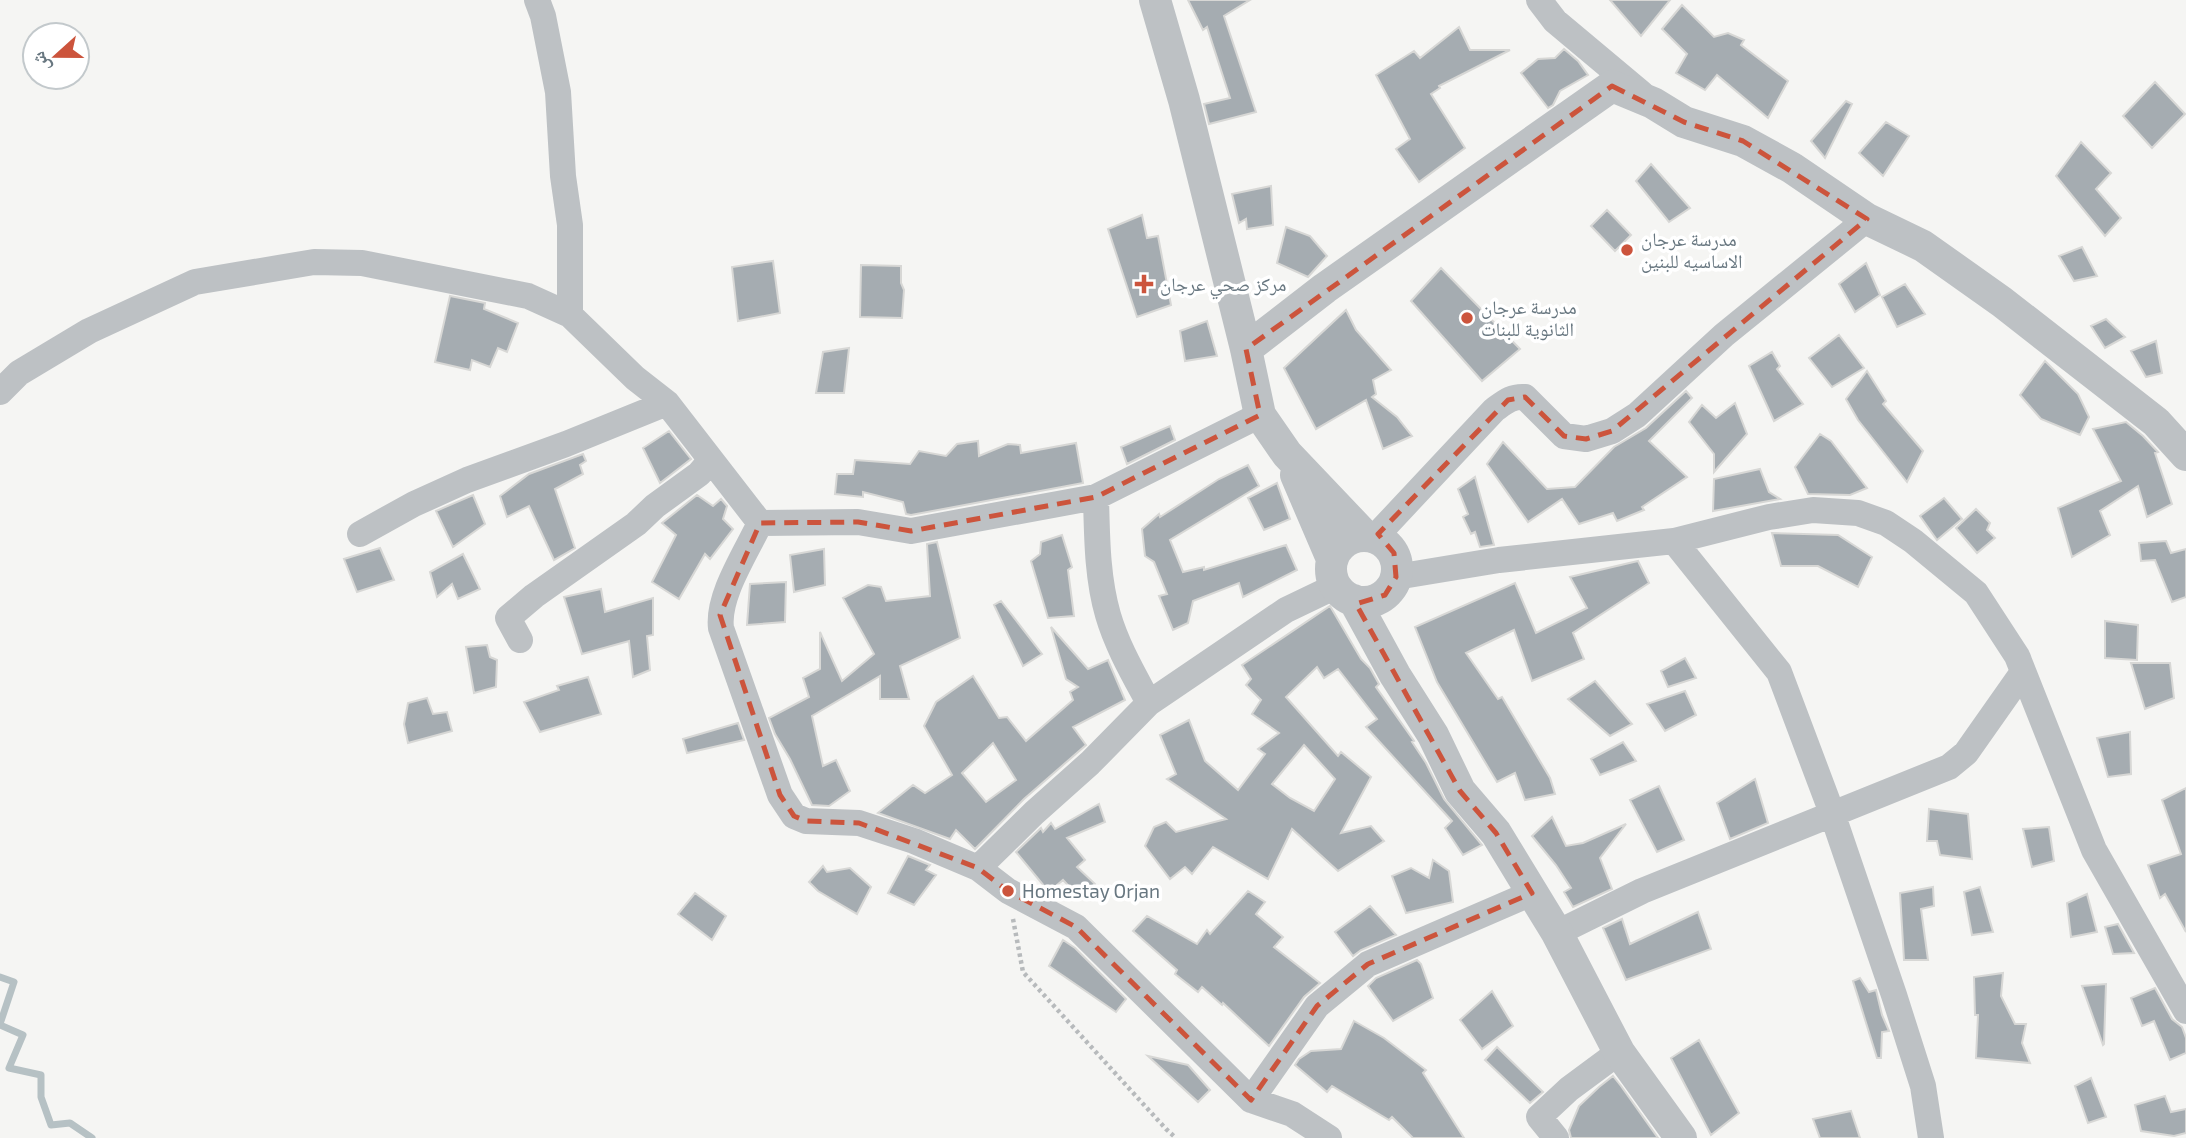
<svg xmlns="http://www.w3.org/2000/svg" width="2186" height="1138" font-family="'Exo 2','Noto Naskh Arabic',sans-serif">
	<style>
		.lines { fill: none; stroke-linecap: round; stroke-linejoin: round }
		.stream { stroke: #b6c1c4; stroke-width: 7 }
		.building { fill: #a5acb1; stroke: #d7d7d5; stroke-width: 2; fill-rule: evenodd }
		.path { stroke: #b7babc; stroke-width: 4.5; stroke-dasharray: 3.5 3.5; stroke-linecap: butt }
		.minor { stroke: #bdc1c4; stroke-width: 26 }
		.tertiary { stroke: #bdc1c4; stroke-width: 32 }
		.marked { fill: none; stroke: #cc543c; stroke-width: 5; stroke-dasharray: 14 9; stroke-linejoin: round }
		.poi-dot { fill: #cc543c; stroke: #fff; stroke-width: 2.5 }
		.labels { text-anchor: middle; stroke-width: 7; stroke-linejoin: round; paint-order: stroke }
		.poi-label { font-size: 19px; fill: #687780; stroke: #fff; text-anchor: start }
	</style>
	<rect width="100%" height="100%" fill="#f5f5f3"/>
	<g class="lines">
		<path class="stream" d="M0,977L14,982L0,1024
			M0,1025L23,1035L9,1068L41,1075V1097L51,1125L70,1123L92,1138"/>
	</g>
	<path class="building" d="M1188,0H1250L1224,16L1256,112L1209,124L1204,104L1230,98L1207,27L1203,30Z
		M1610,0H1670L1641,36Z
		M1682,5L1714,37L1728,33L1744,40L1741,45L1788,81L1768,118L1717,75L1705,90L1676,73L1687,54L1662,29Z
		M1459,27L1470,50H1510L1439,86L1440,88L1431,94L1465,148L1419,182L1396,149L1410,139L1376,75L1414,51L1420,58Z
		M1564,49L1578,61L1588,75L1560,91L1553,105L1548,108L1521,73L1538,59L1555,58Z
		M2155,82L2185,114L2152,148L2123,116Z
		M1846,101L1852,104L1825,158L1811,141Z
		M1886,122L1909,136L1883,176L1859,153Z
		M2081,142L2111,173L2096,189L2121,218L2105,236L2056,176Z
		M1651,164L1690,208L1669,222L1636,181Z
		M1271,186L1273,225L1247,229L1246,219L1239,223L1232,194Z
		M1607,210L1631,235L1615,251L1591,226Z
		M1142,215L1147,238L1158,236L1171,305L1137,317L1108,229Z
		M1286,227L1310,236L1327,256L1308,277L1277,263Z
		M2082,247L2097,276L2074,281L2059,256Z
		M773,261L780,313L738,321L732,267Z
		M1866,263L1880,295L1855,312L1839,284Z
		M861,265L901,266V283L904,290L902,318L860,317Z
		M1441,268L1520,349L1482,381L1411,301Z
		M1905,284L1925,314L1897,327L1882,297Z
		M450,296L485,303L484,309L518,323L507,352L498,348L490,367L472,360L470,370L435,362Z
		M1346,310L1356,330L1391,370L1373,380L1376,394L1372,397L1397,417L1412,436L1383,449L1366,400L1316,429L1284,368Z
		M2106,319L2125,337L2105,348L2091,326Z
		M1207,321L1217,356L1185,361L1180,331Z
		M1839,335L1864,368L1832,387L1809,358Z
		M2156,341L2162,373L2146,377L2131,351Z
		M849,348L844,393H816L823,352Z
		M1772,352L1780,366L1777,369L1803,404L1774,421L1749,366Z
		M2045,361L2078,394L2089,417L2080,435L2041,419L2020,395Z
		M1867,371L1886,401L1883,404L1923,451L1907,482L1858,420L1846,399Z
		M1686,391L1692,398L1649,441L1687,477L1642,507L1644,510L1617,521L1613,513L1579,524L1562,499L1528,522L1487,464L1503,442L1547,489L1575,487L1614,447L1646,428Z
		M1735,403L1747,434L1714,472V454L1689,422L1702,405L1716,418Z
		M2126,422L2143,436L2158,452L2155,453L2172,504L2147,517L2138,486L2100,511L2110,535L2072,557L2058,508L2121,481L2093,429Z
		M1170,426L1175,440L1127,464L1121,447Z
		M669,431L691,459L660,483L643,448Z
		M1820,434L1831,441L1867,488L1850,495L1808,494L1795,467Z
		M978,441L979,456L1008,444L1020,445L1021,453L1076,443L1083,483L911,515L906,514L903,502L863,492V497L835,494L837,474H853L855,460L910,464L919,451L946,456L957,444Z
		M583,454L586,461L580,465L583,474L555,489L575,548L554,560L529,506L507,517L500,496L529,474Z
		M1248,465L1259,486L1170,540L1183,572L1204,567V570L1286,545L1297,570L1243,597L1239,583L1193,601L1188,623L1173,630L1159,596L1167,594L1154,562L1145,556L1142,529L1159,514L1160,517L1219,479Z
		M1760,469L1769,492L1780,499L1713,511L1714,479Z
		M1475,477L1483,506L1494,545L1480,547L1475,532L1471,534L1463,517L1468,514L1458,489Z
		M1277,483L1290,519L1264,530L1248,498Z
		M473,495L485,524L453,547L436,511Z
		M697,495L713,506L721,499L727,506L723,519L733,529L710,559L705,554L679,599L652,582L676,535L662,523Z
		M1944,498L1962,519L1937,540L1920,516Z
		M1976,509L1990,523L1987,530L1995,538L1977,553L1956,528Z
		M1772,533L1838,535L1872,557L1858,587L1818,566H1781Z
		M1062,535L1072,567L1068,570L1074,616L1048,618L1031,561L1040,554L1041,542Z
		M2166,541L2171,553L2186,549V597L2172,602L2155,560L2141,561L2139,543Z
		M937,542L960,638L900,666L909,699H880V676L812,716L823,766L836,760L850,791L829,806L812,805L790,759L775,734L769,718L809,697L803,678L820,669V632L842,681L874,654L843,598L868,585L881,587L886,601L930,596L927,544Z
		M380,548L394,580L357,592L344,559Z
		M824,549L825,585L794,592L790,555Z
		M463,554L480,589L458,599L452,584L437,597L430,572Z
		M1638,561L1649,583L1573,633L1584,659L1532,681L1514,630L1466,653L1498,699L1502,697L1550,778L1555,794L1525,800L1515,773L1497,782L1437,682L1415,627L1515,583L1536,633L1587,608L1570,577Z
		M786,582L785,622L747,625L750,584Z
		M601,589L605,612L653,598V635L647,636L650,670L633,677L629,641L582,654L564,597Z
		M1001,601L1042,654L1023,666L994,605Z
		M1330,606L1361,659L1370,668L1379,684L1376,687L1414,741L1412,742L1426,763L1444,799L1482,845L1463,855L1445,828L1452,821L1366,727L1377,719L1338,669L1324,678L1317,667L1286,697L1338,756L1341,752L1371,777L1341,833L1371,826L1384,841L1338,871L1292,829L1268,879L1213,847L1192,874L1185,867L1170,879L1145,846L1154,827L1166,822L1176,832L1226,819L1167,779L1176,774L1160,735L1189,720L1205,761L1238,790L1265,754L1258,749L1279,733L1252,714L1261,700L1246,685L1251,679L1242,665ZM1304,745L1335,779L1314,811L1290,798L1272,784Z
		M2105,621L2138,625L2137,660L2105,658Z
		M1051,627L1088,669L1108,660L1125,700L1073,727L1086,745L1024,799L975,849L956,830L950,839L878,813L913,785L925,793L952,775L924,726L936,702L973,676L999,718L1007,717L1026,741L1073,700L1070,692L1078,687L1066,679ZM993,743L1016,780L986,802L962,773Z
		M487,645L490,657L497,660L496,687L474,693L466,647Z
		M1685,658L1696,678L1668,687L1661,671Z
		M2131,663H2170L2174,698L2145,709Z
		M588,677L601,714L540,732L524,702L559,690L557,686Z
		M1595,681L1632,724L1610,736L1568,699Z
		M1685,691L1696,715L1665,731L1647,704Z
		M427,698L433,714L447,712L452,731L408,743L404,724L408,703Z
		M738,723L744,740L687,753L683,739Z
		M2130,732L2131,774L2108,777L2097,738Z
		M1623,742L1636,761L1600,775L1591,759Z
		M1755,779L1768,823L1730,839L1717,803Z
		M1659,786L1684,840L1657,852L1630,800Z
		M2186,788V932L2165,894L2160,898L2148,865L2181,854L2162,800Z
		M1099,804L1105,822L1067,838L1085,860L1077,867L1095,884L1081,899L1063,880L1049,892L1016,852L1041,828L1043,832L1051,823L1055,829Z
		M1929,809L1968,814L1972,859L1940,855L1937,841H1927Z
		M1552,817L1566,846L1583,843L1626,824L1600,858L1612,889L1573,907L1564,892L1571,888L1556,865L1532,836Z
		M2049,827L2054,861L2032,867L2023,829Z
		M908,856L930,865L926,870L936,875L914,905L888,893Z
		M1433,860L1449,871L1453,902L1406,913L1392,876L1411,868L1429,878Z
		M823,866L827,872L850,868L871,887L857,914L818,891L809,882Z
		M1933,887L1934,906L1921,909L1928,960H1904L1900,893Z
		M1980,887L1993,932L1972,935L1964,892Z
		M1248,891L1265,902L1256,914L1283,937L1274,947L1320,983L1304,997L1269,1046L1223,1003L1222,1005L1202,987L1198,992L1175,974L1177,970L1133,931L1147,916L1197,944L1207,930L1210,934Z
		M695,893L726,916L712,940L678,914Z
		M2087,894L2097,932L2071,937L2067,903Z
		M1370,906L1396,935L1361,950L1353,956L1335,932Z
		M1698,912L1711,949L1626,980L1603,928L1622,919L1630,944Z
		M2118,924L2134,953L2113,954L2105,927Z
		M1063,940L1075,948L1126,999L1116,1012L1049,966Z
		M1417,960L1421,964L1433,998L1393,1021L1368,986L1376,978Z
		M2003,973L2001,996L2015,1024H2026L2022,1043L2030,1063L1976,1058L1978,1015H1975L1974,977Z
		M1860,978L1869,992L1876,990L1882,1015L1889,1031L1882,1032L1881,1058H1877L1853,981Z
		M2106,984L2104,1044L2103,1045L2082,986Z
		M2155,988L2172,1019L2182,1027L2186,1038V1053L2170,1060L2154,1021L2142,1026L2131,998Z
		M1492,991L1513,1026L1482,1049L1460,1020Z
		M1354,1021L1384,1038L1426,1070L1423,1073L1464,1138H1413L1392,1117L1389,1120L1332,1086L1327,1092L1295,1065L1299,1059L1311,1051L1341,1049Z
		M1699,1040L1739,1113L1711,1135L1671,1058Z
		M1497,1047L1543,1092L1530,1103L1485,1060Z
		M1148,1056L1188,1065L1210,1090L1198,1102Z
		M1613,1076L1621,1086L1658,1138H1571L1569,1130L1579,1106L1599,1087Z
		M2091,1078L2106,1117L2088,1123L2075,1086Z
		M2165,1096L2171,1112L2186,1109V1133L2174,1136L2141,1131L2135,1105Z
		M1851,1111L1860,1138H1820L1813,1119Z"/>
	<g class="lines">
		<path class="path" d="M1013,919L1023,972L1166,1129L1176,1138"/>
		<path class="minor" d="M537,0L543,16L558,92L563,176L570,225V315
			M1539,0L1555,21L1641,93
			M0,392L19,373L89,331L195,282L314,262L362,263L528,296L570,315L635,378L667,403L760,523L858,522L911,531L1096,497L1260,415
			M1096,497C1097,536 1097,577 1108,615C1117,646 1134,675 1149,703
			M760,523C746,553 717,596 721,628L780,795L794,816L806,821L859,823L914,841L978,868L1008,891L1076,927L1251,1100L1292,1114L1329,1138
			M360,534L414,504L467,480L566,444L667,403
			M1375,537L1494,410C1505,402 1511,396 1525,397L1564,436L1586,439L1612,431L1637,415L1724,335L1867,219
			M1674,541L1779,672L1832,813L1894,995L1923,1086L1931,1138
			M1396,577L1499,560L1674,541L1769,517L1813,510L1858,513L1886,523L1913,541L1976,593L2017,656L2094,850L2186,1011
			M520,640L508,618L534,596L636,524L655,506L699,474L711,460
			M978,868L1034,813L1090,763L1149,703L1286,610L1336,586
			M1557,933L1642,891L1949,767L1966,753L2023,672L2018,658
			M1251,1100L1317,1006L1368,964L1532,893
			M1556,1138L1539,1117L1569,1089L1619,1052"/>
		<path class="tertiary" d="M1155,0L1184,100L1246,349L1260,415L1287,454L1364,535
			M1246,349L1325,288L1612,86L1653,103L1684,122L1743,141L1792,168L1867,219L1923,246L2002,302L2156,422L2186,455
			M1296,475L1332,559
			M1331 569a33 33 0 1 1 66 0a33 33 0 1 1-66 0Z
			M1354,600L1395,675L1433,735L1460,791L1496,833L1557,933L1619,1052L1681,1138"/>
	</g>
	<path class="marked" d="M1612,86L1684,122L1743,141L1867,219L1612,431L1586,439L1564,436L1525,397L1508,400L1378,534L1394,553L1396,577L1385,595L1356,604L1460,791L1496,833L1532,893L1368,964L1317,1006L1251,1100L1076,927L1008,891L978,868L859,823L806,821L794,816L780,795L720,615L760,523L858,522L911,531L1096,497L1260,415L1246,349Z"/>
	<g class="poi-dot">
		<circle cx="1627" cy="250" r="7"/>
		<path d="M1140.5 273.5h7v7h7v7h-7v7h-7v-7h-7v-7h7z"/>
		<circle cx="1467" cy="318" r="7"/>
		<circle cx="1008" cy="891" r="7"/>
	</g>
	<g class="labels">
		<g class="poi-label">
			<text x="1641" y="246">مدرسة عرجان<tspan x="1641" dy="22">الاساسيه للبنين</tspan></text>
			<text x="1160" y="291">مركز صحي عرجان</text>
			<text x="1481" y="314">مدرسة عرجان<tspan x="1481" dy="22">الثانوية للبنات</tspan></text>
			<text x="1022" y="898">Homestay Orjan</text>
		</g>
	</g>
	<g transform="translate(56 56) rotate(249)"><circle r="33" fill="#ffffff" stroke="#c3c9cc" stroke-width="2"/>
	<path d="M0-5L12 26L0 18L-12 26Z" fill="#cc543c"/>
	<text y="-10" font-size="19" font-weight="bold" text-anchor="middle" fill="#687780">ش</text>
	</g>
</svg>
